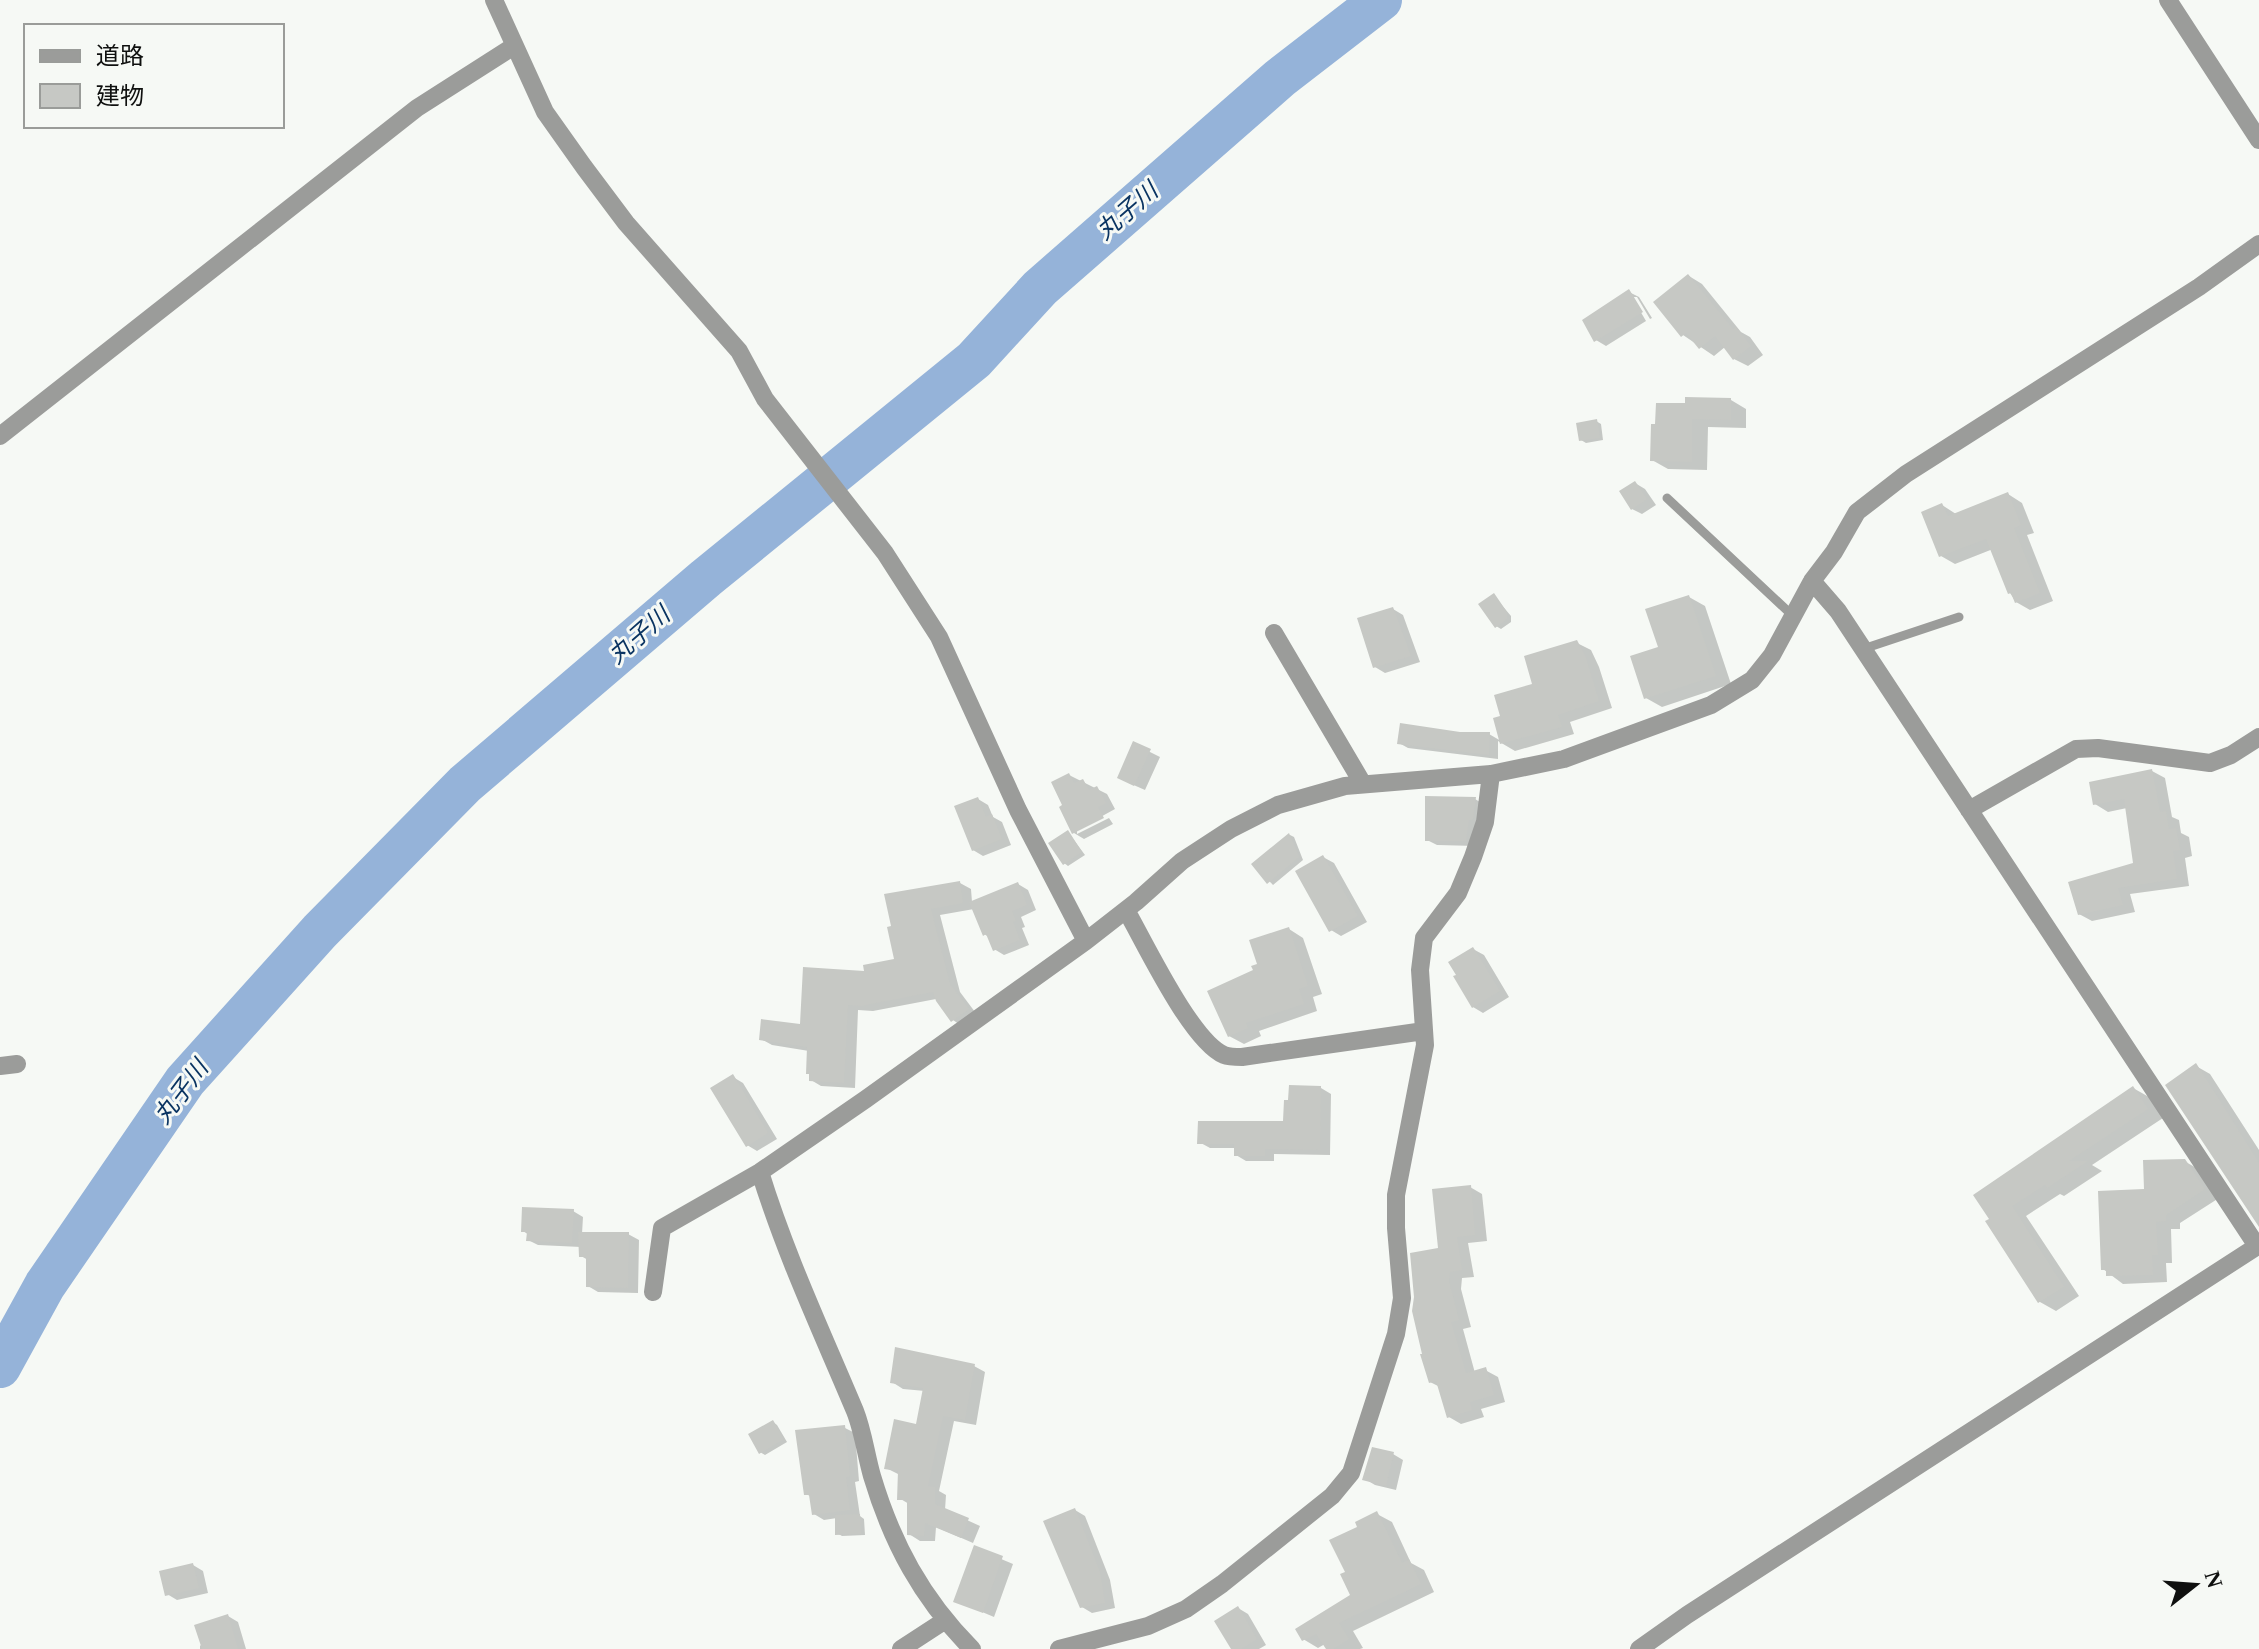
<svg xmlns="http://www.w3.org/2000/svg" width="2259" height="1649" font-family="'Times New Roman','Noto Sans JP',serif">
	<style>
		.shadow { fill: #0003 }
		.lines { fill: none; stroke-linecap: round; stroke-linejoin: round }
		.river { stroke: #95b3d9; stroke-width: 42 }
		.building { fill: #c6c8c4 }
		.service { stroke: #9b9c9a; stroke-width: 9 }
		.minor { stroke: #9b9c9a; stroke-width: 18 }
		.labels { text-anchor: middle; stroke-width: 6; stroke-linejoin: round; paint-order: stroke }
		.water-label { font-size: 24px; font-style: italic; fill: #0a3462; stroke: #f6f9f5 }
	</style>
	<rect width="100%" height="100%" fill="#f6f9f5"/>
	<path class="shadow" d="M1689,276L1702,284L1741,332L1750,337L1763,355L1748,366L1734,359L1725,347L1714,356L1683,335Z
		M1629,292L1639,297L1652,318L1650,319L1637,297H1632L1646,321L1606,346L1596,340Z
		M1731,400L1746,409V428L1708,427L1707,470L1668,469L1652,460L1687,405Z
		M1596,421L1601,424L1603,440L1586,443L1581,440Z
		M1635,483L1645,489L1656,505L1642,514L1632,509Z
		M2008,494L2022,503L2034,533L2027,535L2053,601L2030,610L2016,602L2010,593L1993,549L1955,564L1941,556L1942,505L1956,514Z
		M1494,596L1511,616V622L1501,629L1496,626Z
		M1689,597L1705,606L1731,684L1662,707L1646,698L1660,649Z
		M1393,609L1403,615L1420,662L1385,673L1375,667Z
		M1577,643L1591,650L1599,667L1612,708L1570,722L1574,734L1515,751L1498,741V759L1408,748L1399,743L1460,734H1489L1501,741L1502,718Z
		M1134,744L1160,757L1145,790L1129,783Z
		M2152,771L2165,778L2172,817L2179,820L2181,833L2189,837L2192,856L2185,858L2189,886L2130,894L2135,912L2092,921L2079,914L2136,864L2127,808L2108,812L2095,804Z
		M1069,775L1107,794L1115,809L1077,830V834L1109,818L1113,824L1084,839L1074,833L1065,806Z
		M978,799L988,805L993,817L1002,822L1011,845L983,856L973,850Z
		M1475,799L1485,805L1476,846L1437,845L1427,840Z
		M1068,832L1085,855L1068,866L1064,863Z
		M1290,835L1294,837L1303,860L1273,885L1254,865Z
		M1323,857L1334,863L1367,922L1341,936L1331,930Z
		M960,883L971,889L972,902L1018,884L1028,890L1036,910L1021,917L1025,927L1022,928L1029,945L1004,955L994,949L989,937L984,934L974,909L940,915L960,992L978,1016L963,1027L953,1020L936,999L873,1011L858,1010L855,1088L821,1086L811,1080L809,1051L772,1045L761,1039L802,1026L866,973L896,960L889,929Z
		M1289,929L1303,938L1322,994L1313,997L1317,1011L1259,1031L1261,1036L1244,1044L1229,1036L1255,971Z
		M1473,949L1484,955L1509,997L1483,1013L1473,1007Z
		M2196,1066L2210,1074L2259,1150V1224Z
		M733,1077L743,1083L777,1139L757,1151L747,1145Z
		M1321,1088L1331,1094L1330,1155L1274,1154V1161H1246L1236,1155V1148H1210L1199,1142L1285,1123Z
		M2133,1088L2149,1097L2163,1118L2092,1165L2102,1171L2064,1196L2060,1194L2026,1216L2079,1296L2056,1311L2040,1302L1991,1219Z
		M2184,1161L2200,1170L2219,1198L2180,1223V1229H2171L2172,1263H2166L2167,1282L2123,1284L2103,1269L2146,1191Z
		M1470,1187L1482,1194L1487,1241L1468,1243L1474,1277L1462,1278L1461,1289L1471,1327L1463,1329L1475,1373L1485,1370L1498,1377L1505,1402L1481,1409L1484,1417L1461,1424L1449,1417L1440,1387L1430,1382L1440,1250Z
		M573,1211L583,1217L582,1234H628L639,1240L638,1293L598,1292L588,1286V1260L581,1256V1247L538,1245L528,1240L529,1235L523,1231Z
		M974,1366L985,1372L976,1425L954,1421L939,1491L946,1495L945,1510L980,1526L973,1543L936,1527L935,1541H920L909,1534V1504L899,1498L900,1475L886,1468L918,1426L925,1391L903,1389L892,1382Z
		M773,1422L777,1425L787,1442L765,1455L760,1452Z
		M845,1428L855,1433L859,1481L855,1482L860,1516L864,1519L865,1535L842,1536L837,1533V1518L824,1520L814,1514L812,1497L806,1494Z
		M1393,1454L1403,1460L1396,1490L1375,1485L1365,1479Z
		M1075,1510L1085,1516L1110,1580L1115,1608L1092,1613L1082,1607Z
		M1377,1514L1392,1522L1411,1563L1424,1570L1434,1592L1353,1631L1363,1648L1360,1649H1328L1325,1644L1318,1648L1303,1639L1353,1596L1347,1573L1359,1528Z
		M975,1548L1013,1564L994,1617L956,1601Z
		M193,1565L203,1571L208,1593L177,1600L167,1594Z
		M1238,1608L1248,1614L1266,1645L1259,1649H1234Z
		M228,1616L238,1622L246,1649H200V1646Z"/>
	<g class="lines">
		<path class="river" d="M0,1367L45,1285L185,1081L320,931L465,784L706,578L974,360L1040,288L1280,78L1381,0"/>
	</g>
	<path class="building" d="M1688,274L1733,329L1736,327L1751,346L1733,360L1715,336L1699,349L1686,333L1681,337L1653,302Z
		M1629,289L1643,312L1594,342L1582,320Z
		M1685,397L1731,398V420L1692,419V462L1650,461L1651,424H1655L1656,403H1685Z
		M1597,419L1600,438L1579,441L1576,423Z
		M1635,481L1647,499L1631,510L1619,491Z
		M2008,492L2021,525L2014,528L2040,593L2015,603L2011,593L2008,594L1986,539L1939,557L1921,512L1942,503L1948,516Z
		M1494,593L1507,612V619L1495,628L1478,604Z
		M1689,595L1716,676L1644,699L1630,656L1658,647L1645,609Z
		M1393,607L1411,656L1373,668L1357,618Z
		M1577,640L1586,658L1599,701L1558,715L1562,727L1500,744L1493,718L1500,716L1494,695L1532,684L1524,656Z
		M1400,723L1460,732H1490L1489,755L1397,744Z
		M1133,741L1151,749L1134,786L1117,778Z
		M2152,769L2160,812L2166,811L2169,829L2176,828L2180,850L2173,851L2177,879L2118,888L2123,905L2078,915L2068,882L2133,863L2124,799L2093,805L2089,782Z
		M1069,773L1074,783L1083,779L1089,790L1097,786L1106,803L1098,807L1104,818L1072,834L1059,807L1062,805L1051,782Z
		M1425,796L1476,797L1473,819L1469,820L1466,841H1425Z
		M978,797L986,817L992,814L1002,839L972,851L954,806Z
		M1068,830L1082,852L1063,865L1048,843Z
		M1289,833L1299,857L1267,884L1251,864Z
		M1323,855L1358,916L1329,932L1295,871Z
		M960,881L963,903L931,909L950,984L969,1009L951,1022L936,1001L933,992L861,1006L848,1005L844,1083L809,1081V1074H806L807,1047L759,1040L761,1019L800,1024L803,967L864,971L863,965L894,959L887,927L891,926L884,894Z
		M1018,882L1027,905L1012,911L1016,921L1013,922L1020,940L993,951L986,934L983,936L969,902Z
		M1289,927L1308,986L1299,989L1304,1004L1246,1023L1248,1028L1228,1037L1207,991L1253,970L1251,966L1257,964L1249,940Z
		M1473,947L1500,991L1472,1008L1453,976L1456,975L1448,962Z
		M2196,1063L2259,1163V1227L2165,1085Z
		M733,1074L768,1133L746,1147L710,1088Z
		M1289,1085L1321,1086L1320,1150L1265,1149V1156H1234V1144H1197L1198,1121H1283L1284,1100H1288Z
		M2133,1086L2148,1109L2069,1161H2088L2047,1188L2045,1185L2012,1206L2064,1287L2038,1303L1985,1221L1989,1219L1973,1195Z
		M2185,1159L2205,1189L2166,1215V1221L2156,1222L2158,1255H2152L2153,1275L2106,1276V1270H2101L2098,1191L2144,1189L2143,1160Z
		M1471,1185L1475,1235L1457,1237L1462,1270L1450,1272L1449,1281L1459,1320L1451,1322L1466,1373L1486,1367L1494,1395L1470,1402L1472,1410L1447,1418L1436,1381L1429,1383L1420,1354H1422L1412,1311L1414,1297L1410,1253L1438,1248L1432,1189Z
		M522,1207L574,1209L572,1243L526,1241L527,1232H521Z
		M578,1232H629L628,1288L586,1287V1257H579Z
		M895,1347L975,1364L965,1420L943,1416L928,1486L935,1487V1504L969,1518L961,1538L925,1523L924,1536L907,1535V1500H897L898,1471L884,1469L894,1419L916,1424L923,1388L890,1383Z
		M773,1420L784,1439L759,1454L748,1434Z
		M845,1425L850,1476L846,1477L850,1510L812,1515L809,1495H804L795,1430Z
		M1372,1447L1394,1452L1386,1486L1362,1480Z
		M1075,1508L1100,1572L1105,1603L1080,1608L1043,1521Z
		M1377,1511L1402,1563L1409,1559L1421,1584L1339,1623L1349,1639L1333,1649H1326L1316,1634L1302,1641L1295,1629L1350,1595L1340,1574L1345,1572L1329,1540L1357,1527L1355,1522Z
		M860,1514L861,1534L835,1535V1515Z
		M974,1545L1003,1556L983,1613L953,1602Z
		M193,1563L199,1588L165,1596L159,1571Z
		M1238,1606L1257,1639L1241,1649H1231L1214,1621Z
		M228,1614L238,1649H202L194,1625Z"/>
	<g class="lines">
		<path class="service" d="M1667,498L1793,616
			M1863,649L1959,617"/>
		<path class="minor" d="M494,0L545,112L584,167L626,223L739,351L765,399L885,553L939,637L1018,810L1086,941
			M2168,0L2259,140
			M0,436L417,108L514,46
			M1812,581L1838,611L2257,1246
			M1274,633L1363,784
			M1969,810L2076,749L2098,748L2210,763L2231,755L2259,737
			M1126,910C1145,943 1191,1041 1224,1055C1229,1057 1237,1057 1242,1057L1424,1031
			M0,1066L17,1064
			M760,1172C786,1256 821,1330 855,1411C863,1431 866,1455 872,1476C892,1543 922,1599 972,1649
			M653,1292L662,1228L760,1172L866,1099L1086,941L1136,902L1182,861L1231,829L1278,805L1345,786L1491,774L1564,759L1711,705L1752,680L1772,655L1812,581L1834,552L1857,512L1906,474L2199,287L2259,244
			M901,1649L944,1621
			M1059,1649L1148,1626L1186,1609L1222,1584L1332,1496L1351,1473L1396,1334L1402,1298L1396,1228V1195L1425,1045L1420,970L1424,938L1458,893L1473,857L1485,822L1491,774
			M1639,1649L1687,1615L2259,1245"/>
	</g>
	<g class="labels">
		<g class="water-label">
			<text transform="translate(1127 211) rotate(-41)" y="8">丸子川</text>
			<text transform="translate(639 635) rotate(-41)" y="8">丸子川</text>
			<text transform="translate(181 1092) rotate(-53)" y="8">丸子川</text>
		</g>
	</g>
	<rect x="24" y="24" width="260" height="104" fill="#f6f9f5" stroke="#9a9c99" stroke-width="2"/>
	<rect x="40" y="50" width="40" height="12" fill="#9b9c9a" stroke="#9a9c99" stroke-width="2"/>
	<text x="96" y="64" font-size="24" fill="#0f100f">道路</text>
	<rect x="40" y="84" width="40" height="24" fill="#c6c8c4" stroke="#9a9c99" stroke-width="2"/>
	<text x="96" y="104" font-size="24" fill="#0f100f">建物</text>
	<g transform="translate(2195 1585) rotate(73)" stroke="#f6f9f5" stroke-width="6" paint-order="stroke">
	<path d="M0-6L14 30L0 20L-14 30Z" fill="#0f100f"/>
	<text y="-12" font-size="22" font-weight="bold" text-anchor="middle" fill="#0f100f">N</text>
	</g>
</svg>
